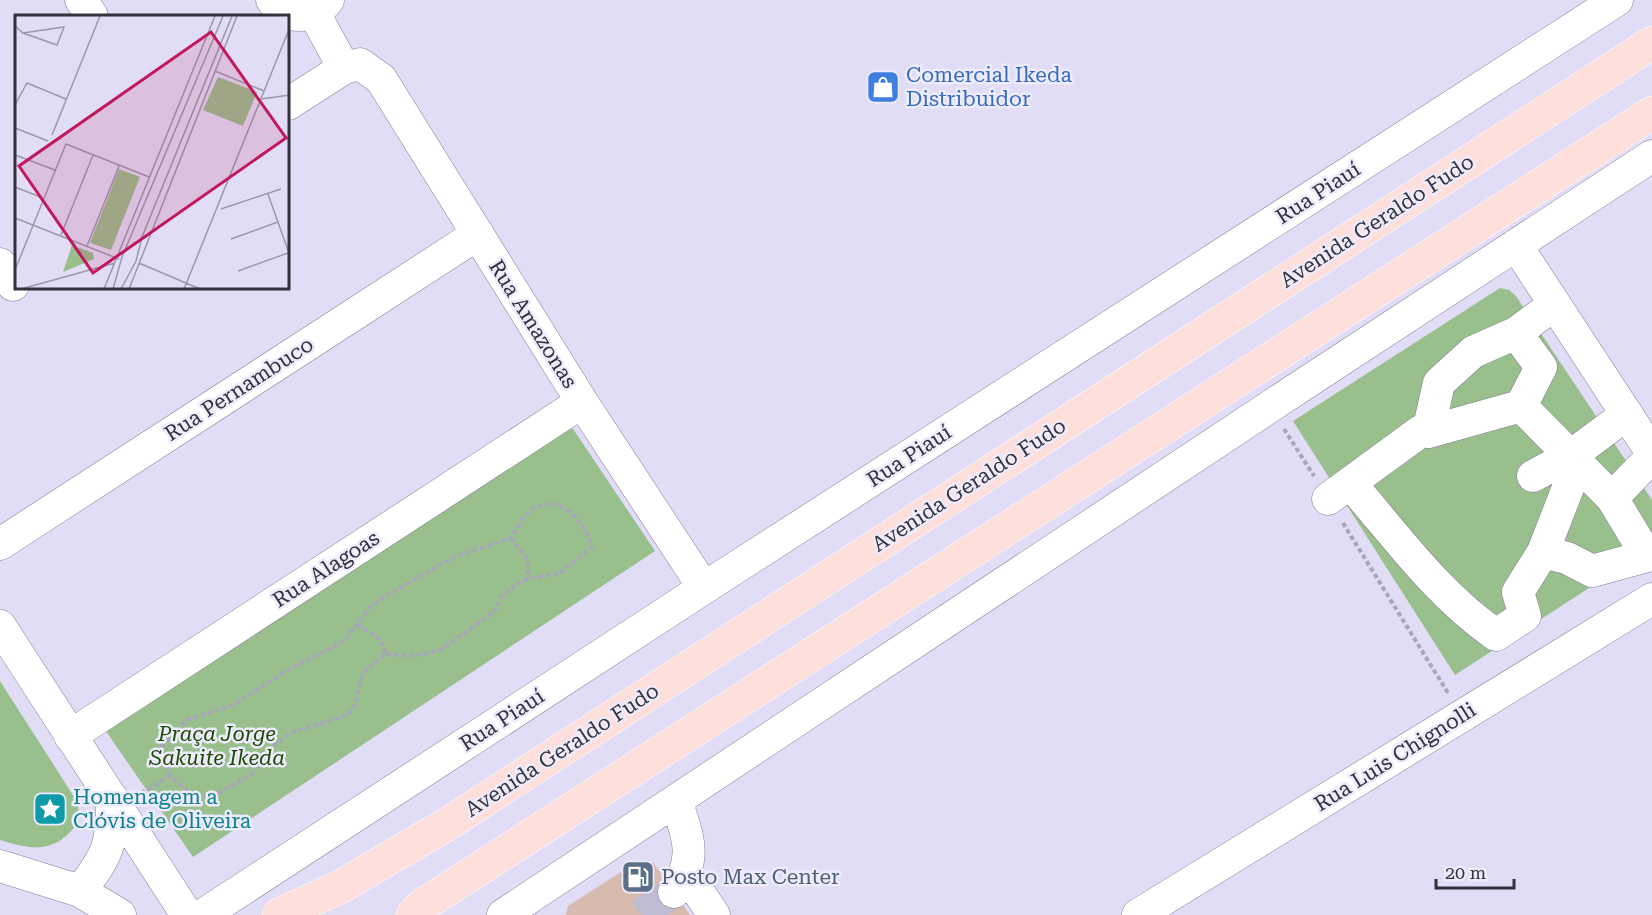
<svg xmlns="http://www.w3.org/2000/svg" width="1652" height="915" font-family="'Roboto Serif',serif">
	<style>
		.green { fill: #99bf8c }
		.building { fill: #d7bbaf }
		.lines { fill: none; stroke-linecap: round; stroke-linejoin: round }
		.minor-tunnel { stroke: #bebbd2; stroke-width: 32; stroke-dasharray: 32 16; stroke-linecap: butt }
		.minor-casing { stroke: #837f97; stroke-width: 33 }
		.major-casing { stroke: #fff; stroke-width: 34 }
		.path { stroke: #a8a5ba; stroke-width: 4; stroke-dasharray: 4.5 3; stroke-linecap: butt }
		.minor { stroke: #fff; stroke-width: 32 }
		.major { stroke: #fedfdc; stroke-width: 33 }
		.labels { text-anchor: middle; stroke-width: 5; stroke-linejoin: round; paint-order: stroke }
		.shop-label { font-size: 21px; fill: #366cbe; stroke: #eeebfc; text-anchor: start }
		.street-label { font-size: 21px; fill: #33313c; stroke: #eeebfc }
		.park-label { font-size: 21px; font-style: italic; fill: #1c4c02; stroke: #eeebfc }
		.culture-label { font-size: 21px; fill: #0d838f; stroke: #eeebfc; text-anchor: start }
		.service-label { font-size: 21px; fill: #4e5e75; stroke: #eeebfc; text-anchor: start }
		.inset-road { fill: none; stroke: #9b98ac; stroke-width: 1.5 }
		.view { fill: #c2185b; fill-opacity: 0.15; stroke: #c2185b; stroke-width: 3 }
		.inset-edge { fill: none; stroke: #33313c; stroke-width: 3 }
	</style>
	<rect width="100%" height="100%" fill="#e1ddf7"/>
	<path class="green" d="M1500,288L1509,290L1516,296L1652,500V547L1455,675L1293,421Z
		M567,420L655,551L193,857L103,727Z
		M0,681L78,803L79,821C57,853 35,851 0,840Z"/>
	<path class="building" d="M638,861L653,862L690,915H566L568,906Z"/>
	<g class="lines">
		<path class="minor-tunnel" d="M641,915L674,892"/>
		<defs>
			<path id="minor" d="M81,0L92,16
				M272,0C287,21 313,19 328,0
				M314,13L344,68
				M288,104L344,68L360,64L381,79L582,402L704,588
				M1516,245L1652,453
				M0,264L13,285
				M1521,406L1612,498L1647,556L1592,571L1567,558L1543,552
				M1428,432L1521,406L1541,367L1516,333
				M1533,476L1572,455L1627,414
				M1350,483C1396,536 1438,595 1496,635L1525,616L1518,592L1543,552L1578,462
				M1612,498L1643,466
				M1328,499L1421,431L1428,432L1439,383L1473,352L1516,333L1540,315
				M0,544L478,234
				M0,626L187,915
				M70,736L582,402
				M0,866L80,891L120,915
				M687,875L714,915
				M80,891C108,855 113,844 112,798
				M674,892C698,859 688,836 676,801
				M203,915L704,588L1617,0
				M503,915L1295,390L1652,156
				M1138,915L1652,599"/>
			<path id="major" d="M279,915L342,886L449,823L1652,43
				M413,915L423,905L1652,113"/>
		</defs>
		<use href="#minor" class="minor-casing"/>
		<use href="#major" class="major-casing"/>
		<path class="path" d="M1284,429L1314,476
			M1343,523L1448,693
			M511,538L528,560L527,579
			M357,625C372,634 383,635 385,654
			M141,793L170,776L195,797L213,796L251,775L266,751L293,732L348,715L355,705L363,673L385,654L414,656L440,650L494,612L501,597L514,586L527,579L560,573L592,547C585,521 558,490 530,511C522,517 517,529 511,538L454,557L388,595L371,606L345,640L339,644L289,669L233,705L186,720L162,746L170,776"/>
		<use href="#minor" class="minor"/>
		<use href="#major" class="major"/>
	</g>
	<defs>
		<symbol id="shop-square" viewBox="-11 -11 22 22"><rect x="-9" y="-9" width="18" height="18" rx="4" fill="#3f7fe0" stroke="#eeebfc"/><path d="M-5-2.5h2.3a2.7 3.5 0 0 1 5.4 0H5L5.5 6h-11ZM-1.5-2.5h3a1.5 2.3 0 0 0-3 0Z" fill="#fff"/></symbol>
		<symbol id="sight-square" viewBox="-11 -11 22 22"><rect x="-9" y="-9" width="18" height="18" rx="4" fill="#0f9aa8" stroke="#eeebfc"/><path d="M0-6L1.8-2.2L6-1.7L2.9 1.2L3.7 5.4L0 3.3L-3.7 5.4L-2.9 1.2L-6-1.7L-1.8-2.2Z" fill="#fff"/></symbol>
		<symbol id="fuel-square" viewBox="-11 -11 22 22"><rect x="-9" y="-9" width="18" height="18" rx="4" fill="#5c6f8a" stroke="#eeebfc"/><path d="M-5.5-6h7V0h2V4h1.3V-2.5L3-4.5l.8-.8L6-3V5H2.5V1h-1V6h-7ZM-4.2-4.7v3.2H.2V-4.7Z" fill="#fff"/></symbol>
	</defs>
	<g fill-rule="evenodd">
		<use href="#shop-square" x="864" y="68" width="38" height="38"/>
		<use href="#sight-square" x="31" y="790" width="38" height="38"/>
		<use href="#fuel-square" x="619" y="858" width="38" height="38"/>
	</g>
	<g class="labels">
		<g class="shop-label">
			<text x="906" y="82">Comercial Ikeda<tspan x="906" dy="24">Distribuidor</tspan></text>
		</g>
		<g class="street-label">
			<text transform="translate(1318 193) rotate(-33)" y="7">Rua Piauí</text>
			<text transform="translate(1377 221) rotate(-33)" y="7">Avenida Geraldo Fudo</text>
			<text transform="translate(533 324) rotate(58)" y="7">Rua Amazonas</text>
			<text transform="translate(239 389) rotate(-33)" y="7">Rua Pernambuco</text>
			<text transform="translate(909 456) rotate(-33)" y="7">Rua Piauí</text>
			<text transform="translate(969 485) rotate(-33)" y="7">Avenida Geraldo Fudo</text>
			<text transform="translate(326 569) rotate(-33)" y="7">Rua Alagoas</text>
			<text transform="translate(502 720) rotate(-33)" y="7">Rua Piauí</text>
			<text transform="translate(562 750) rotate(-33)" y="7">Avenida Geraldo Fudo</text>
			<text transform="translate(1395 757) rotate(-32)" y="7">Rua Luis Chignolli</text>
		</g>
		<g class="park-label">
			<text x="217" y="741">Praça Jorge<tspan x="217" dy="24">Sakuite Ikeda</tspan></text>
		</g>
		<g class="culture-label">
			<text x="73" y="804">Homenagem a<tspan x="73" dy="24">Clóvis de Oliveira</tspan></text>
		</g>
		<g class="service-label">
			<text x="661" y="884">Posto Max Center</text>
		</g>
	</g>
	<g transform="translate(15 15)">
		<rect width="274" height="274" fill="#e1ddf7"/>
		<path d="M203,62L242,77L228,111L188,95ZM104,154L125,162L96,235L75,228ZM57,230L78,238L79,244L48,257Z" fill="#99bf8c"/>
		<path class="inset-road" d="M0,11L8,18L42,30L49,12L8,18M0,51V76M200,56L249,76M246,84L275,80M0,90L12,68L51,84M0,113L33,126M37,120L85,1M0,140L40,155M0,172L28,183M253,179L275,241M206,194L266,174M0,203L104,244M46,220L78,140M216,224L263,207M72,231L104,151M124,248L185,274M0,255L51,129L134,162M223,256L273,238M6,274L100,248M89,274L200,1M98,274L107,242L208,1M106,274L121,246L127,222L217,1M114,274L222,1M169,274L275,12"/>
		<path class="view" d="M196,17L271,123L78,258L4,151Z"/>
		<rect width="274" height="274" class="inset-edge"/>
	</g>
	<path d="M1436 879v9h78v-9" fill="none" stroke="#33313c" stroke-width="3"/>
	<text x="1445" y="879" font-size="18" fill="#33313c" stroke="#eeebfc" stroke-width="4.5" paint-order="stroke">20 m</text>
</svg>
